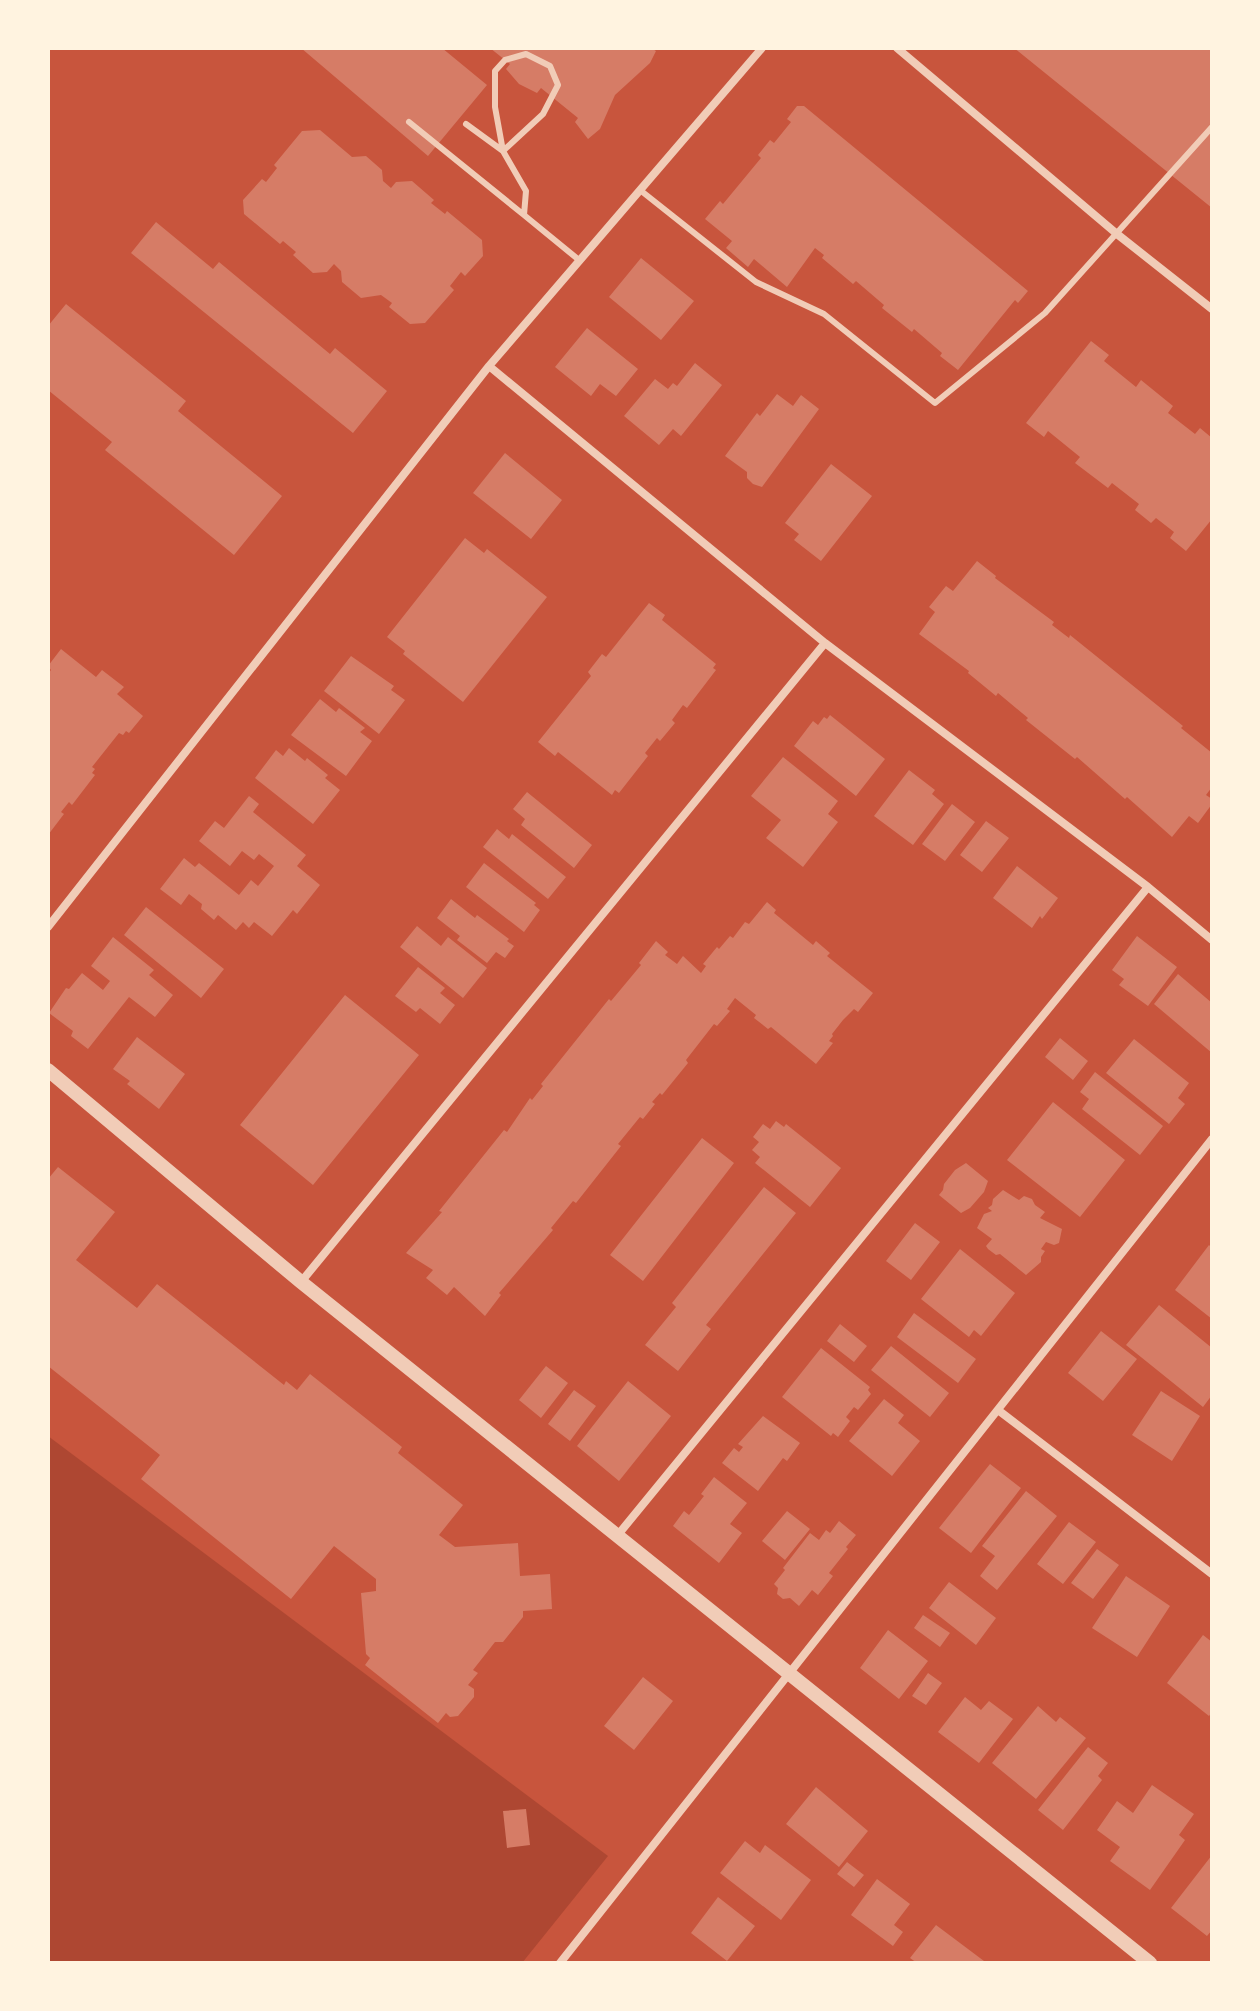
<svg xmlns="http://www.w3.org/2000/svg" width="1260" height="2011" font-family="'Fira Sans Condensed',sans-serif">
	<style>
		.green { fill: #ae4732 }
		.building { fill: #d67c66 }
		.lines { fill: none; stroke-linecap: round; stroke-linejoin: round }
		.service { stroke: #f1ccb7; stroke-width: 6 }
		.minor { stroke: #f1ccb7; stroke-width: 8 }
		.tertiary { stroke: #f1ccb7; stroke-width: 14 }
	</style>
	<rect width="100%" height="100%" fill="#c8553d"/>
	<path class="green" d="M48,1436L608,1856L522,1963H48Z"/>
	<path class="building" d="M301,48H442L487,85L428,156Z
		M490,48H651L656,51L650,63L615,95L600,129L588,139L575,122L578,118L541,88L537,93L519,84L506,69L510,64Z
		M1014,48H1212V208Z
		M797,106H804L1028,291L1018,303L1015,300L958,370L940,356L942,353L914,329L912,332L882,308L884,305L856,281L853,284L822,258L824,255L815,248L787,287L754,259L748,267L726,248L732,241L705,219L720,201L723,204L761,158L758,155L770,140L774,143L791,122L787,119Z
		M320,130L352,157L366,156L382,170L383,181L391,188L396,182L412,181L434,200L431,203L445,214L447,211L482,240L483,256L465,276L461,272L450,286L454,290L425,323L410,324L389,307L392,303L381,295L361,298L342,282L341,271L334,264L327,272L313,273L293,255L296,252L283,241L280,244L244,214L243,200L262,179L266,182L277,168L274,165L302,131Z
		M156,222L213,269L219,262L330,354L335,348L387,391L353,433L131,253Z
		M641,258L694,301L661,340L609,297Z
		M66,304L186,401L178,411L282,496L234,555L105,450L112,442L48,390V326Z
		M587,328L638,369L616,396L600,384L591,396L555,367Z
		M1091,341L1109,355L1104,361L1136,387L1141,380L1173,406L1168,413L1195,434L1200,428L1212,438V519L1186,551L1170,538L1174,532L1156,518L1151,523L1135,510L1139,504L1112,483L1108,488L1075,463L1080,457L1048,431L1044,437L1026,423Z
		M695,363L722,385L681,436L673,429L659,445L624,416L655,379L668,389L673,383L677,386Z
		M777,394L793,406L801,395L819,409L762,487L753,484L747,478V472L725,456L757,413L760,416Z
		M505,453L562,500L531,539L473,493Z
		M831,464L872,496L821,561L794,540L799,534L785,523Z
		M465,538L484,553L487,549L547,597L463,702L403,654L405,651L387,637Z
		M977,561L996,576L995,578L1054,622L1052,625L1069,638L1070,635L1183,726L1181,728L1212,753V787L1206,795L1212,799V804L1198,823L1189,816L1172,837L1127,797L1125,799L1077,757L1075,759L1026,720L1028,718L998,693L996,696L968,673L969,671L919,634L935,612L929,607L946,586L953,591Z
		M649,603L665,615L662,620L716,664L713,668L716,670L687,708L683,705L672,720L675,723L660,741L657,738L645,753L648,756L619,793L615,790L612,795L558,752L555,756L538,742L591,676L588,672L602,654L606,657Z
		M61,649L96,677L102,670L124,687L117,694L143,716L129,733L126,731L123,735L119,733L92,767L95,769L92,773L95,775L72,805L69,802L61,812L64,814L48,835V674L51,670L48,666Z
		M351,656L394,686L391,690L405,700L379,734L324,691Z
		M320,699L336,712L339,708L365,728L360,732L372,741L346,776L291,735Z
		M830,715L885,759L856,796L794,746L813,721L818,725L824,717L827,719Z
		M289,748L305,761L307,758L328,775L325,778L340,790L313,824L255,778L276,750L283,756Z
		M783,757L838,801L828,814L838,822L803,867L766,838L781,820L751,796Z
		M909,770L935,790L932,794L944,804L913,845L874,816Z
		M527,792L592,845L574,868L521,825L525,819L513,809Z
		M249,796L259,804L253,812L306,855L297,866L320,885L297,914L293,910L272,936L254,922L249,928L243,922L236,930L218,915L214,920L201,909L202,904L189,894L181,905L160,889L184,858L195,867L199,863L239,895L251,880L258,886L274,866L259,854L254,860L242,851L230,866L199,841L215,821L224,828Z
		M952,804L975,822L945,861L922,844Z
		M986,821L1009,838L982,872L960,855Z
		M497,829L509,839L512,834L566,877L548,899L483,847Z
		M484,863L536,903L534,905L540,910L524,932L466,887Z
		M1017,866L1058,898L1042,919L1040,916L1032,928L993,898Z
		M451,899L475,918L477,915L509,939L507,941L514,946L505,958L496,952L487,963L457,940L460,936L437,918Z
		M767,902L776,910L774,913L813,945L816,941L830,953L827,956L873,993L858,1012L854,1009L843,1020L832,1034L833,1036L829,1041L833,1043L816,1064L771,1027L768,1029L754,1018L756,1015L735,998L727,1009L730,1011L717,1026L714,1024L686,1060L688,1063L662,1095L660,1093L652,1102L655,1104L643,1119L640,1117L618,1144L621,1146L576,1203L573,1201L551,1228L553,1230L499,1293L501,1295L485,1316L454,1287L447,1295L426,1278L433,1270L406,1253L442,1212L439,1211L504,1130L507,1132L530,1098L532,1100L543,1086L541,1084L609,999L611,1001L641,965L639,963L656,941L668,952L665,955L677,964L683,956L701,973L706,966L703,964L717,947L719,949L730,936L733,938L745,922L749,924Z
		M146,907L224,969L201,998L124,935Z
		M417,926L441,946L448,937L487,968L463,998L400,947Z
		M1137,936L1177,967L1148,1006L1119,985L1124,979L1112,970Z
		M113,937L154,970L149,975L173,995L155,1017L129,997L88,1049L71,1036L73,1031L49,1013L66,988L69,989L82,973L103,990L110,981L91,966Z
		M418,967L445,988L440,993L455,1005L440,1024L420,1008L416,1012L395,996Z
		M1178,974L1212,1003V1053L1154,1004Z
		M345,995L419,1055L313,1185L240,1125Z
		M137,1037L185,1074L159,1109L127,1084L130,1081L113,1069Z
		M1060,1038L1088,1061L1073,1080L1045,1057Z
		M1134,1039L1189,1083L1178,1098L1185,1104L1169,1124L1106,1073Z
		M1095,1072L1163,1126L1140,1155L1082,1109L1089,1099L1080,1092Z
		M1053,1102L1125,1160L1080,1217L1007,1160Z
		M776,1121L784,1127L786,1124L841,1168L810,1207L755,1163L760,1157L752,1150L759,1142L753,1137L763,1124L770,1129Z
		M702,1138L734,1163L643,1281L610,1255Z
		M966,1163L988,1181L984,1192L970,1208L961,1213L939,1195L943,1190L944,1184L955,1170Z
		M58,1167L115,1212L76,1260L137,1308L157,1284L284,1385L286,1381L297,1390L310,1374L402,1447L398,1453L463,1505L439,1535L455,1547L518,1543L520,1576L550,1574L552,1609L523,1611V1617L503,1642H495L473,1670L478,1673L468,1685L474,1689V1697L458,1716L450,1717L446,1713L438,1723L365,1665L370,1658L366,1654L361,1593L376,1591V1579L334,1546L291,1599L141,1479L160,1455L48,1366V1179Z
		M764,1187L796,1213L706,1325L711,1329L678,1371L645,1345L676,1307L672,1303Z
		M1003,1190L1019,1200L1024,1196L1032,1199L1035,1205L1045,1212L1040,1218L1062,1229L1059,1243L1054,1245L1046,1242L1041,1249L1045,1251L1041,1257V1262L1026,1275L1000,1254L996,1255L988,1249L986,1246L992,1239L977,1228L984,1214L992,1211L988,1208L992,1205L993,1199Z
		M915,1223L940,1242L911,1280L886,1261Z
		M1209,1245L1212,1248V1319L1175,1290Z
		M960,1249L1015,1293L981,1336L974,1330L969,1337L921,1299Z
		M1159,1305L1212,1348V1395L1203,1407L1126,1345Z
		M914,1313L976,1359L958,1383L897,1337Z
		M840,1324L867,1346L854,1362L827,1341Z
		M1101,1331L1137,1359L1103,1401L1068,1373Z
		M891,1346L949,1393L930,1417L871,1370Z
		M821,1348L870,1387L868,1390L871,1394L858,1410L854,1407L846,1417L850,1421L838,1437L833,1433L831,1436L782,1397Z
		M546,1366L568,1383L541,1418L519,1400Z
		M628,1381L671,1416L619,1481L577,1446Z
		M574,1390L596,1406L570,1441L548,1424Z
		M1161,1391L1200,1416L1172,1461L1132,1435Z
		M884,1399L904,1415L898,1423L920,1441L892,1476L849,1441Z
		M763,1416L800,1443L787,1461L783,1458L758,1491L722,1463L734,1448L739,1452L743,1447L738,1444Z
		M990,1464L1021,1488L971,1553L939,1528Z
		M714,1477L747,1503L730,1524L742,1533L719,1563L673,1526L684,1511L689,1515L704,1496L701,1494Z
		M1026,1491L1057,1516L997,1590L980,1576L995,1556L982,1546Z
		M787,1511L810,1529L785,1560L762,1541Z
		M839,1521L856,1535L846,1547L848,1549L829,1573L833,1576L818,1595L812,1590L799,1606L790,1598L783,1599L777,1594L778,1588L774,1584L785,1570L783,1568L810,1533L819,1540L826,1530L830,1533Z
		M1069,1522L1096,1542L1063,1584L1037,1564Z
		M1097,1549L1119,1565L1093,1599L1071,1583Z
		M1126,1576L1170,1606L1137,1657L1092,1628Z
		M949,1582L996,1618L976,1645L929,1608Z
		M923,1615L950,1633L940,1647L914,1628Z
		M888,1630L928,1661L899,1699L860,1668Z
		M1203,1635L1212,1642V1712L1209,1716L1167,1683Z
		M928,1673L942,1683L926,1705L912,1696Z
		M643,1677L673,1701L634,1750L604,1726Z
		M965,1697L981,1710L989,1701L1013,1719L979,1763L938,1732Z
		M1038,1706L1056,1722L1060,1717L1086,1738L1036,1799L992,1763Z
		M1088,1747L1108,1763L1098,1776L1102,1780L1063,1830L1038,1810Z
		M1152,1785L1194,1814L1179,1835L1185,1840L1150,1890L1110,1861L1120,1847L1097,1830L1117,1801L1133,1813Z
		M816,1787L868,1831L839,1867L786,1824Z
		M526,1809L530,1845L507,1848L503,1811Z
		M745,1841L760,1853L765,1845L811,1880L781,1920L720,1873Z
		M1212,1855V1930L1207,1936L1171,1908Z
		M847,1862L864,1875L854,1887L837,1874Z
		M877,1879L910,1904L894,1925L903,1932L893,1946L851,1915Z
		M718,1897L755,1926L727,1961L691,1933Z
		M936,1925L984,1961L982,1963H917L910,1958Z"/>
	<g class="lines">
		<path class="service" d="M526,54L550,66L558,85L543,114L503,151L495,107V71L505,60Z
			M409,122L524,215
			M466,124L503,151L526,191L524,215L579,260
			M640,190L756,282L824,314L935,403L1045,313L1212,127"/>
		<path class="minor" d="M897,48L1117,234L1212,309
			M489,366L825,643L1148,887L1212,940
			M48,927L489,366L762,48
			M301,1282L825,643
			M998,1410L1212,1574
			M617,1536L1148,887
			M560,1963L1212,1139"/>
		<path class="tertiary" d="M48,1070L301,1282L1150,1963"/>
	</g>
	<rect width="1260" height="2011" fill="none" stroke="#fff3e0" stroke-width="100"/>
</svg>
